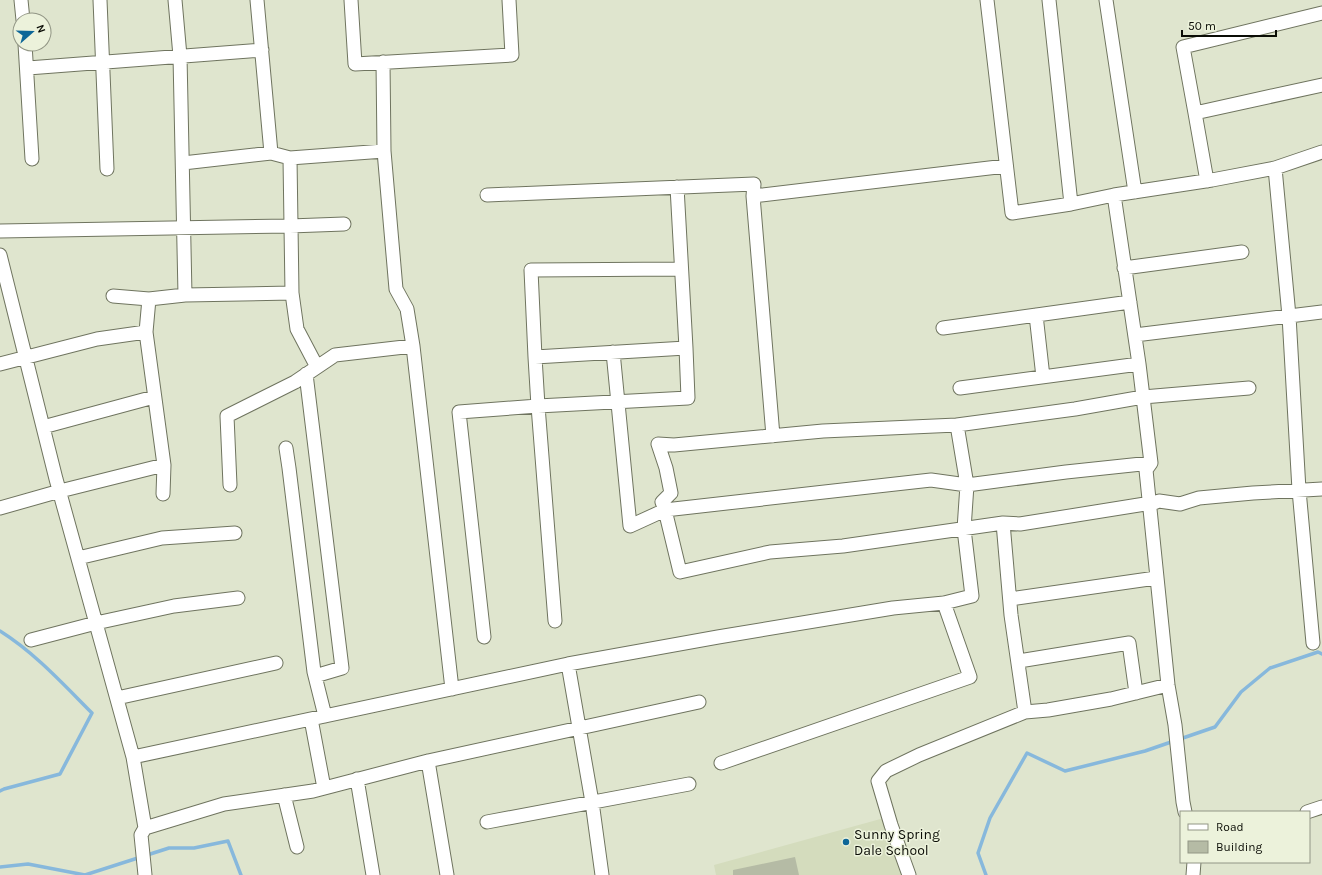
<svg xmlns="http://www.w3.org/2000/svg" width="1322" height="875" font-family="Karla,sans-serif">
	<style>
		.built { fill: #d4dcbd }
		.lines { fill: none; stroke-linecap: round; stroke-linejoin: round }
		.stream { stroke: #87b8dc; stroke-width: 3.5 }
		.building { fill: #b5bba5 }
		.street-casing { stroke: #6f745f; stroke-width: 15 }
		.street { stroke: #fff; stroke-width: 13 }
		.poi-dot { fill: #0d6697; stroke: #ecf2db; stroke-width: 1.5 }
		.labels { text-anchor: middle; stroke-width: 3; stroke-linejoin: round; paint-order: stroke }
		.poi-label { font-size: 14px; fill: #0a0c05; stroke: #ecf2db; text-anchor: start }
	</style>
	<rect width="100%" height="100%" fill="#dfe5ce"/>
	<path class="built" d="M884,818L903,875H716L714,865Z"/>
	<g class="lines">
		<path class="stream" d="M0,631C35,653 63,684 92,713L60,774L4,789L0,791
			M1180,739L1215,727L1241,692L1270,668L1318,652L1322,654
			M0,867L28,864L85,875L169,848H194L228,841L241,875
			M986,875L978,853L990,818L1027,753L1065,771L1145,751L1174,741"/>
	</g>
	<path class="building" d="M795,857L799,875H733V870Z"/>
	<g class="lines">
		<defs>
			<path id="street" d="M21,0L23,20
				M100,0L107,169
				M175,0L180,56L185,295
				M257,0L271,153
				M351,0L355,64L512,55L509,0
				M987,0L1012,213L1071,204L1114,195L1212,180L1275,168L1322,152
				M1049,0L1071,204
				M1106,0L1135,192
				M25,44L32,159
				M383,62L384,151L396,289L407,309L413,346L452,689
				M28,68L262,50
				M1195,113L1183,47L1322,13
				M290,158L292,293L297,329L317,367
				M183,163L271,153L290,158L384,151
				M1275,168L1289,316L1299,490L1313,643
				M1207,181L1195,113L1322,85
				M487,195L754,184L753,196
				M1114,195L1139,364L1151,463L1146,470L1168,685L1175,725L1183,802L1185,812
				M0,231L290,226L344,224
				M0,255L56,479L133,757
				M1124,268L1242,252
				M113,296L149,299L185,295L292,293
				M149,299L146,332L164,465L163,494
				M1036,315L1043,377
				M943,328L1130,302
				M1135,335L1322,312
				M613,352L630,526L665,510L662,502L671,493L666,468L658,444L674,445L823,431L957,425
				M535,357L686,348L677,187
				M0,364L97,339L146,332
				M306,374L342,668L315,676
				M960,388L1139,364
				M43,427L154,397
				M773,436L753,196L1006,166
				M286,448L289,468L314,672L325,716
				M230,485L227,416L295,382L335,355L413,346
				M0,508L60,491L164,465
				M1003,523L843,546L770,552L680,572L665,510L931,480L967,485L1066,472L1151,463
				M78,558L162,538L235,533
				M1010,599L1156,578
				M555,621L538,406L688,398L686,348
				M484,637L459,412L538,406L535,357L531,270L681,269
				M31,640L96,623L174,606L238,598
				M1019,661L1129,643L1136,693
				M568,664L592,802L602,875
				M117,698L276,663
				M1025,712L1011,615L1003,523L1020,524L1145,504L1149,505L1159,501L1180,504L1199,498L1253,493L1322,489
				M311,719L324,788
				M428,761L447,875
				M721,763L970,677L944,603
				M357,779L373,875
				M284,795L297,847
				M1307,812L1322,807
				M487,822L689,784
				M145,828L224,804L313,791L428,761L699,702
				M145,875L141,835L145,828L133,757L568,664L718,637L893,608L944,603L972,596L964,529L967,485L957,425L1075,409L1143,397L1249,388
				M909,875L891,825L878,781L886,771L919,755L1025,712L1048,710L1111,699L1168,685
				M1193,875L1194,862"/>
		</defs>
		<use href="#street" class="street-casing"/>
		<use href="#street" class="street"/>
	</g>
	<circle class="poi-dot" cx="846" cy="842" r="4"/>
	<g class="labels">
		<g class="poi-label">
			<text x="854" y="839">Sunny Spring<tspan x="854" dy="16">Dale School</tspan></text>
		</g>
	</g>
	<rect x="1180" y="811" width="130" height="52" fill="#ecf2db" stroke="#929685"/>
	<rect x="1188" y="824" width="20" height="6" fill="#ffffff" stroke="#929685"/>
	<text x="1216" y="831" font-size="12" fill="#0a0c05">Road</text>
	<rect x="1188" y="841" width="20" height="12" fill="#b5bba5" stroke="#929685"/>
	<text x="1216" y="851" font-size="12" fill="#0a0c05">Building</text>
	<g transform="translate(32 32) rotate(70)"><circle r="19" fill="#ecf2db" stroke="#929685"/>
	<path d="M0-3L7 15L0 10L-7 15Z" fill="#0d6697"/>
	<text y="-6" font-size="11" font-weight="bold" text-anchor="middle" fill="#0a0c05">N</text>
	</g>
	<path d="M1182 30v6h94v-6" fill="none" stroke="#0a0c05" stroke-width="2"/>
	<text x="1188" y="30" font-size="12" fill="#0a0c05" stroke="#ecf2db" stroke-width="3" paint-order="stroke">50 m</text>
</svg>
